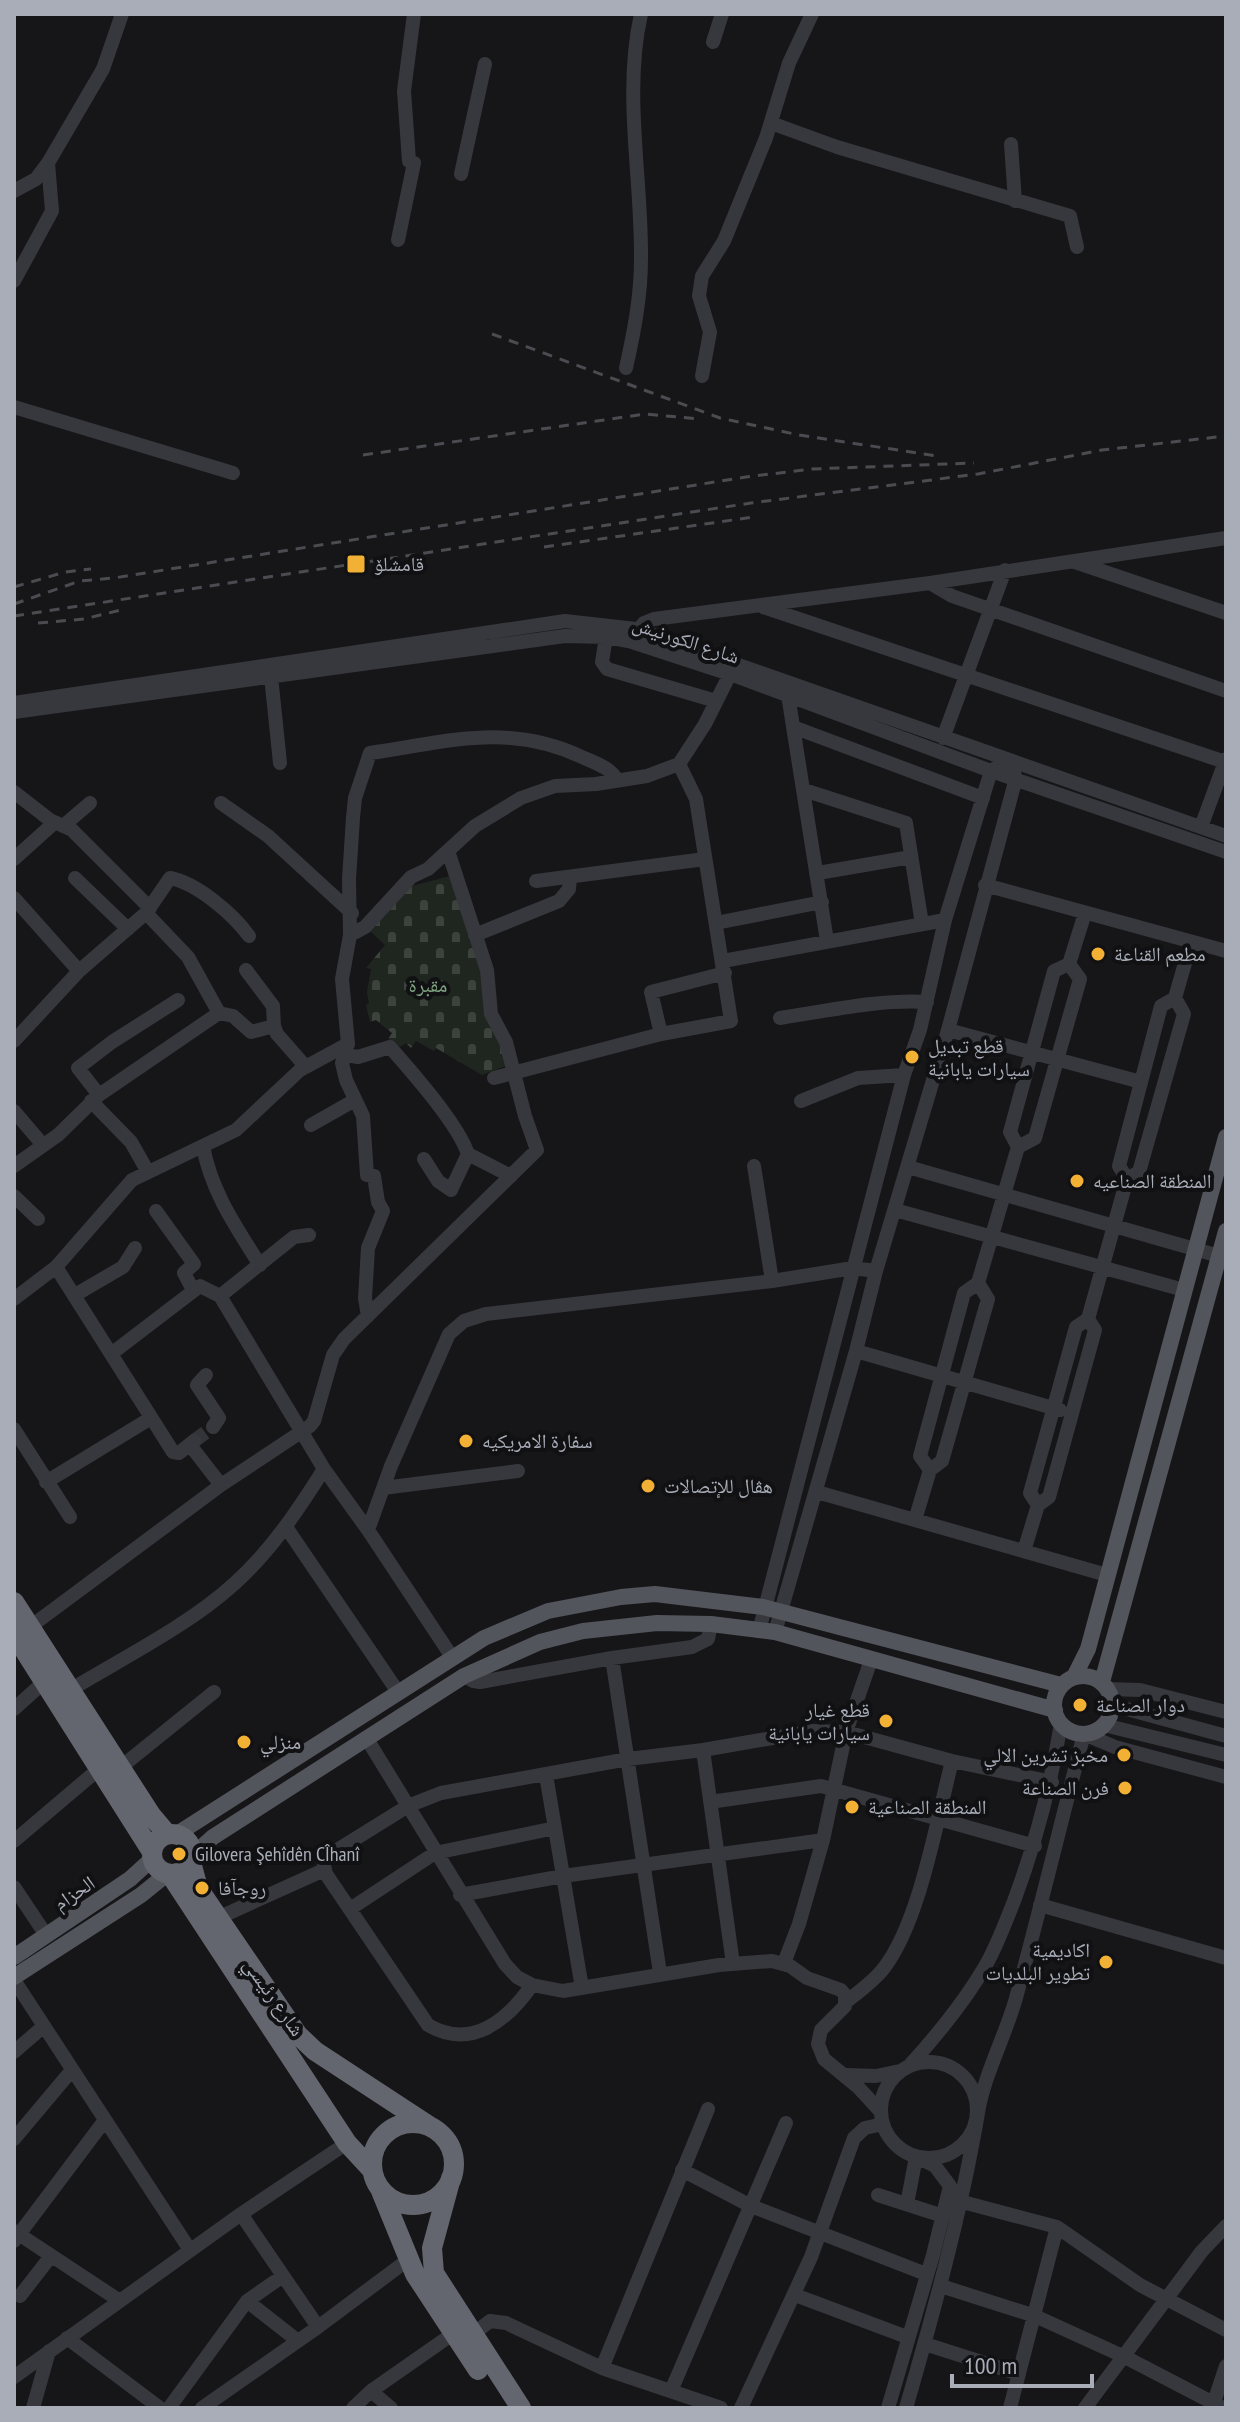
<svg xmlns="http://www.w3.org/2000/svg" width="1240" height="2422" font-family="'PT Sans Narrow','Noto Naskh Arabic',sans-serif">
	<style>
		.cemetery { fill: url(#cemetery-stones) }
		.lines { fill: none; stroke-linecap: round; stroke-linejoin: round }
		.minor-tunnel { stroke: #333438; stroke-width: 14; stroke-dasharray: 14 7; stroke-linecap: butt }
		.minor { stroke: #37383d; stroke-width: 14 }
		.major { stroke: #53555c; stroke-width: 16 }
		.highway { stroke: #63666e; stroke-width: 20 }
		.rail { stroke: #4a4c52; stroke-width: 3; stroke-dasharray: 10 8; stroke-linecap: butt }
		.poi-dot { fill: #f2b134; stroke: #111113; stroke-width: 3 }
		.labels { text-anchor: middle; stroke-width: 8; stroke-linejoin: round; paint-order: stroke }
		.poi-label { font-size: 20px; fill: #a8adb8; stroke: #111113; text-anchor: start }
		.street-label { font-size: 20px; fill: #a8adb8; stroke: #111113 }
		.park-label { font-size: 20px; fill: #7fa381; stroke: #111113 }
	</style>
	<defs>
		<pattern id="cemetery-stones" width="16" height="16" patternUnits="userSpaceOnUse" patternTransform="scale(2)"><rect width="16" height="16" fill="#1e261f"/><path d="M2 7V4a2 2 0 0 1 4 0v3zM10 15v-3a2 2 0 0 1 4 0v3z" fill="#3c433d"/></pattern>
	</defs>
	<rect width="100%" height="100%" fill="#161618"/>
	<path class="cemetery" d="M450,876L482,964L508,1065L482,1075L436,1048L434,1051L416,1041L411,1048L406,1043L400,1047L388,1039L392,1033L376,1020L370,1022L366,1005L369,1003L367,992L371,969L366,968L385,945L368,929L412,886Z"/>
	<g class="lines">
		<path class="minor-tunnel" d="M194,1441L213,1427"/>
		<path class="minor" d="M713,42L722,14
			M771,123L837,147L1070,216L1077,247
			M1011,144L1015,201
			M461,174L485,64
			M14,191L36,179L48,163
			M398,240L414,163L409,161L404,91L414,14
			M14,281L52,211L48,163L103,69L122,14
			M626,368C634,332 641,296 641,259C642,178 623,94 641,14
			M702,376L710,332L699,296L702,276L724,241L766,138L789,63L812,14
			M14,407L233,473
			M1075,562L1226,613
			M930,583L952,596L1226,691
			M763,607L1225,762
			M635,634L644,623L654,619L930,583L1226,538
			M606,637L602,662L607,669L716,701
			M271,676L280,763
			M788,695L827,941
			M14,703L565,621L636,629L1226,836
			M14,712L565,636L606,637L632,642L730,674L991,771L1226,852
			M793,727L983,798
			M943,738L1005,570
			M804,790L906,823L922,924
			M14,792L50,820L72,830L150,908
			M221,803L268,836L352,913
			M63,826L90,803
			M1201,827L1226,759
			M14,859L54,823
			M818,873L911,857
			M75,878L128,929
			M536,881L705,859
			M985,885L1226,951
			M14,898L79,971
			M146,913L188,957L219,1013
			M716,923L822,902
			M350,935L365,927L411,877L428,869L475,826L521,798L555,786L596,784L647,776L679,764L705,724L730,674
			M475,935L559,901L569,889L570,877
			M723,961L945,920
			M1069,964L1080,979L1035,1138L1018,1147L1010,1132L1054,971Z
			M1069,964L1085,913
			M246,970L273,1006L274,1026L277,1034L306,1067
			M780,1018C828,1011 879,999 927,1002
			M948,1030L1141,1082
			M661,1034L651,992L725,973
			M14,1041L79,971L146,913L170,878C197,883 233,914 249,936
			M341,1048L346,1055L358,1057L390,1047C412,1072 458,1124 468,1154L511,1176
			M346,1055L342,1063L346,1080L363,1116L367,1175L374,1176L378,1202L383,1211L368,1248L365,1298L368,1316
			M494,1078L661,1034L731,1021L696,799L679,764
			M99,1095L78,1068L112,1042L178,1000
			M91,1101L131,1142L148,1172
			M801,1101L858,1078L904,1075
			M14,1111L43,1145
			M311,1125L355,1100
			M203,1146C211,1191 236,1227 260,1265
			M424,1159L438,1181L451,1190L468,1154
			M14,1166L58,1135L99,1095L219,1013L233,1016L251,1032L274,1026
			M754,1166L772,1281
			M908,1167L1219,1256
			M1127,1179L1119,1166L1161,1006L1175,998
			M14,1196L38,1219
			M895,1210L1184,1290
			M156,1211L194,1264L184,1273L193,1290
			M56,1267L173,1452L179,1453L194,1441
			M75,1295L123,1267L135,1248
			M220,1296L294,1237L309,1235
			M14,1299L56,1267L132,1180L236,1130L300,1070L348,1044L342,979L350,935L349,879L353,818L355,798L370,753C448,742 507,722 582,757C595,763 610,767 617,780
			M856,1351L1060,1410
			M111,1354L200,1286L220,1296L324,1469L368,1530L452,1657
			M206,1375L197,1385L219,1418L213,1427
			M14,1429L70,1517
			M190,1445L221,1485
			M930,1470L920,1456L964,1293L978,1283L1018,1147
			M46,1482L151,1418
			M383,1488L518,1471
			M817,1492L1107,1575
			M1038,1505L1030,1493L1076,1327L1088,1319L1127,1179L1139,1172L1184,1014L1175,998L1191,942
			M915,1520L930,1470L942,1461L988,1299L978,1283
			M286,1527L398,1692
			M368,1530L391,1466L449,1334L464,1321L486,1314L772,1281L853,1268L876,1271
			M1024,1551L1038,1505L1049,1497L1095,1330L1088,1319
			M30,1627L221,1485L310,1426L314,1421L333,1355L344,1339L537,1150L525,1116L506,1042L491,1014L487,970L448,851
			M759,1631L904,1075L920,1030L945,920L991,771L1008,760L1016,778L948,1030L876,1271L856,1351L775,1632
			M612,1658L660,1973
			M464,1676L473,1681L480,1682L612,1658L692,1647L708,1639L711,1624
			M1107,1689L1140,1690L1226,1712
			M70,1690C123,1658 189,1625 234,1584C271,1551 298,1510 324,1469
			M1112,1705L1226,1736
			M14,1709L44,1682
			M1104,1725L1226,1755
			M1084,1734L1115,1747L1226,1777
			M367,1739L505,1964L517,1977L532,1985L563,1991L719,1965L772,1961L790,1966L807,1978L841,1990L845,1995V2006L821,2030L818,2044L824,2059L858,2087L881,2112
			M703,1750L733,1964
			M121,1767L214,1692
			M546,1775L582,1988
			M710,1802L821,1786L1035,1846
			M14,1841L100,1768
			M14,1887L46,1935
			M460,1895L563,1876L823,1840
			M1040,1905L1226,1958
			M350,1909L435,1853L555,1828
			M220,1917L324,1870
			M784,1963L799,1924L823,1840L846,1732L871,1660
			M14,1980L190,2250
			M532,1985C507,2021 471,2050 428,2025L326,1874L324,1865L326,1857L408,1806L441,1793L628,1759L703,1750L813,1731L846,1732L952,1761L1052,1782
			M847,2001C860,1991 874,1981 884,1968C920,1921 937,1819 952,1761
			M14,2052L44,2026
			M881 2110a48 48 0 1 1 96 0a48 48 0 1 1-96 0Z
			M910,2065C939,2033 966,2000 987,1963C998,1943 1006,1921 1014,1901C1036,1842 1051,1785 1061,1723
			M846,2075L876,2076L900,2071
			M14,2139L72,2070
			M682,2170L751,2206L926,2274
			M878,2195L943,2216
			M959,2201L1057,2227L1140,2285L1226,2330
			M241,2214L318,2327
			M14,2231L120,2301
			M14,2241L105,2120
			M941,2286L1035,2316L1125,2357L1223,2408
			M795,2295L907,2337
			M20,2296L51,2256
			M247,2301L298,2341
			M472,2335L490,2321L506,2323L602,2368L721,2408
			M67,2338L160,2408
			M925,2344L1019,2374
			M602,2368L708,2109
			M14,2377L241,2214L347,2143
			M371,2391L391,2408
			M671,2391L786,2123
			M33,2408L49,2351
			M169,2408L247,2301L283,2276
			M202,2408L318,2327L409,2259
			M353,2408L371,2391L454,2333
			M741,2408L811,2257L854,2138L865,2128L883,2124
			M888,2408L933,2255L950,2186L935,2166L916,2157L907,2204
			M906,2408C934,2311 961,2213 978,2113C983,2078 1006,2034 1016,1998C1040,1910 1061,1822 1084,1734
			M1010,2408L1057,2227
			M1085,2408L1202,2251L1226,2226
			M1212,2408L1226,2366"/>
		<path class="major" d="M1054 1705a29 29 0 1 1 58 0a29 29 0 1 1-58 0Z
			M1074,1677L1088,1649L1226,1137
			M1102,1682L1226,1231
			M177,1834L484,1638L548,1611L621,1597L655,1594L763,1607L1061,1685
			M193,1855L213,1837L464,1676L540,1642L583,1631L657,1623L711,1624L775,1632L1055,1710
			M14,1957L130,1879L152,1859
			M14,1977L141,1895L167,1874"/>
		<path class="highway" d="M14,1602L151,1815L167,1834
			M14,1634L152,1852
			M152 1854a20 20 0 1 1 40 0a20 20 0 1 1-40 0Z
			M191,1862L198,1888L298,2035L315,2051L431,2127
			M170,1874L347,2143L372,2170
			M372 2164a41 41 0 1 1 82 0a41 41 0 1 1-82 0Z
			M451,2178L432,2248L434,2273L521,2408
			M381,2191L415,2274L478,2370"/>
		<path class="rail" d="M492,334L720,418L799,435L937,456
			M363,455L645,414L700,419
			M544,547L754,517
			M14,587L65,572L91,569
			M14,604L80,581L114,578L746,477L812,469L974,463
			M14,616L751,503L978,474L1102,450L1226,436
			M38,623L84,619L121,610"/>
	</g>
	<g class="poi-dot">
		<rect x="346" y="554" width="20" height="20" rx="4"/>
		<circle cx="1098" cy="954" r="8"/>
		<circle cx="912" cy="1057" r="8"/>
		<circle cx="1077" cy="1181" r="8"/>
		<circle cx="466" cy="1441" r="8"/>
		<circle cx="648" cy="1486" r="8"/>
		<circle cx="1080" cy="1705" r="8"/>
		<circle cx="886" cy="1721" r="8"/>
		<circle cx="244" cy="1742" r="8"/>
		<circle cx="1124" cy="1755" r="8"/>
		<circle cx="1125" cy="1788" r="8"/>
		<circle cx="852" cy="1807" r="8"/>
		<circle cx="179" cy="1854" r="8"/>
		<circle cx="202" cy="1888" r="8"/>
		<circle cx="1106" cy="1962" r="8"/>
	</g>
	<g class="labels">
		<g class="poi-label">
			<text x="374" y="571">قامشلۆ</text>
			<text x="1114" y="961">مطعم القناعة</text>
			<text x="928" y="1053">قطع تبديل<tspan x="928" dy="23">سيارات يابانية</tspan></text>
			<text x="1093" y="1188">المنطقة الصناعيه</text>
			<text x="482" y="1448">سفارة الامريكيه</text>
			<text x="664" y="1493">هڤال للإتصالات</text>
			<text x="1096" y="1712">دوار الصناعة</text>
			<text x="870" y="1717" text-anchor="end">قطع غيار<tspan x="870" dy="23">سيارات يابانية</tspan></text>
			<text x="260" y="1749">منزلي</text>
			<text x="1108" y="1762" text-anchor="end">مخبز تشرين الالي</text>
			<text x="1109" y="1795" text-anchor="end">فرن الصناعة</text>
			<text x="868" y="1814">المنطقة الصناعية</text>
			<text x="195" y="1861">Gilovera Şehîdên CÎhanî</text>
			<text x="218" y="1895">روجآفا</text>
			<text x="1090" y="1957" text-anchor="end">اكاديمية<tspan x="1090" dy="23">تطوير البلديات</tspan></text>
		</g>
		<g class="street-label">
			<text transform="translate(686 640) rotate(18)" y="7">شارع الكورنيش</text>
			<text transform="translate(74 1893) rotate(-34)" y="7">الحزام</text>
			<text transform="translate(274 1997) rotate(55)" y="7">شارع رئيسي</text>
		</g>
		<g class="park-label">
			<text x="428" y="992">مقبرة</text>
		</g>
	</g>
	<rect width="1240" height="2422" fill="none" stroke="#a8adb8" stroke-width="32"/>
	<path d="M952 2374v12h140v-12" fill="none" stroke="#a8adb8" stroke-width="4"/>
	<text x="964" y="2374" font-size="24" fill="#a8adb8" stroke="#111113" stroke-width="6" paint-order="stroke">100 m</text>
</svg>
